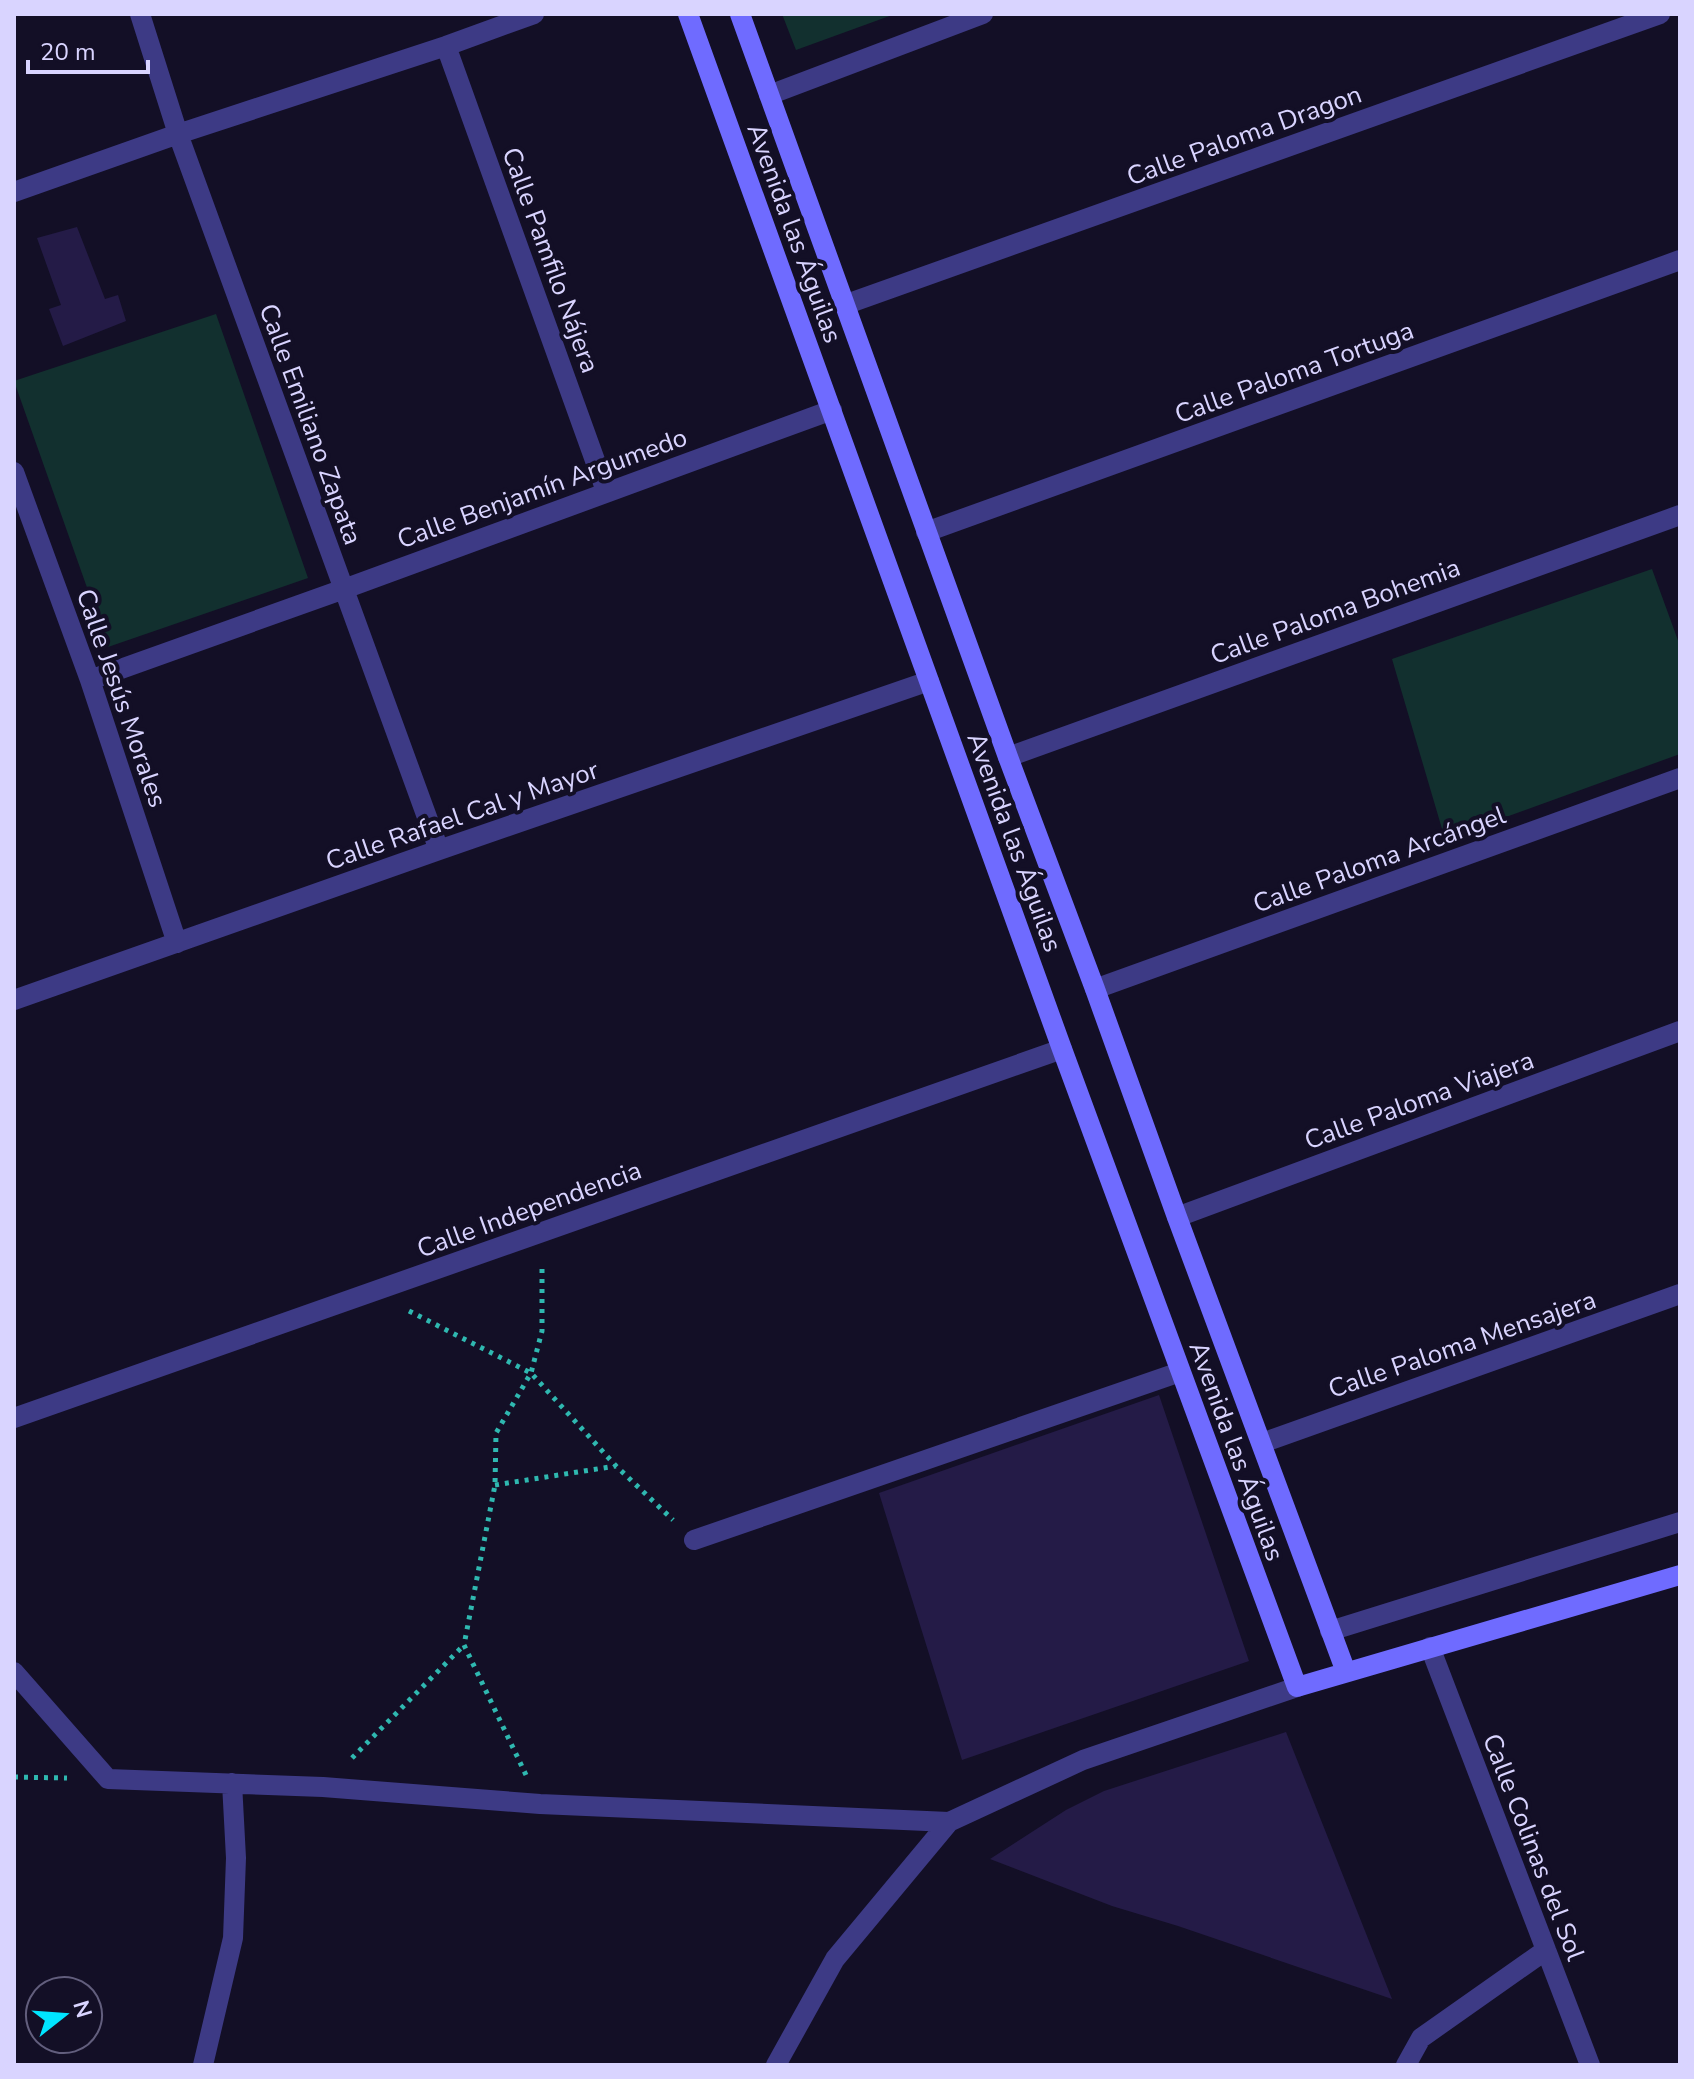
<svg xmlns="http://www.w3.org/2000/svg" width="1694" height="2079" font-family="'Nunito Sans',sans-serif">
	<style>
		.green { fill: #12302f }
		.building { fill: #241b47 }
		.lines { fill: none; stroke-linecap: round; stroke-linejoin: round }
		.path { stroke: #2fb8b0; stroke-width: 5; stroke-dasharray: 4 6; stroke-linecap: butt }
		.street { stroke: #3d3a85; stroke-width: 20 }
		.secondary { stroke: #6f6bff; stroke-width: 20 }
		.labels { text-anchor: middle; stroke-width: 8; stroke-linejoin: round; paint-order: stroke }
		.street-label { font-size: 26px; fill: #d9d4ff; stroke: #130f26 }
	</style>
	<rect width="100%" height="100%" fill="#130f26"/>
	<path class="green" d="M782,14H895L796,50Z
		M216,314L308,578L108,647L14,381Z
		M1652,569L1680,646V754L1445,839L1392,659Z"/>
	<path class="building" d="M77,227L105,299L118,295L126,321L63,346L49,309L61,305L37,238Z
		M1159,1395L1249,1661L962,1760L879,1493Z
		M1286,1732L1392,1999L1178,1926L1112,1906L990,1859L1066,1810L1104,1791Z"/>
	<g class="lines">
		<path class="path" d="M409,1311L531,1373L616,1466L673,1520
			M495,1485L616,1466
			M352,1758L464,1645
			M526,1775L464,1645L495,1485L496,1433L531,1373L542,1331V1265
			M14,1777L67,1778"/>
		<path class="street" d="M140,14L178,134L439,850
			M446,46L606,491
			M769,95L983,14
			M14,192L178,134L446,46L534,14
			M844,305L1660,14
			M14,472L90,680L177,943
			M926,532L1680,260
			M90,680L344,589L832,410
			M1008,757L1680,515
			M1095,989L1680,778
			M14,1000L439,850L929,681
			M1177,1217L1680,1031
			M14,1418L1062,1049
			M1262,1443L1680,1294
			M694,1540L1180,1372
			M1330,1631L1680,1522
			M1430,1647L1590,2065
			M14,1672L108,1779L323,1787L540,1804L949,1822
			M203,2065L233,1938L236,1858L232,1783
			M776,2065L835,1959L949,1822L1083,1760L1297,1687
			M1406,2065L1421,2038L1546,1950"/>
		<path class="secondary" d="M688,14L1062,1049L1297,1687L1680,1575
			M740,14L1008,757L1095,989L1177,1217L1346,1672"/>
	</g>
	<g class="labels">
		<g class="street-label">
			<text transform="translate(1244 135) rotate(-20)" y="9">Calle Paloma Dragon</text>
			<text transform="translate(795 233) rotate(70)" y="9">Avenida las Águilas</text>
			<text transform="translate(551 260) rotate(70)" y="9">Calle Pamfilo Nájera</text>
			<text transform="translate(1294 372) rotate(-20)" y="9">Calle Paloma Tortuga</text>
			<text transform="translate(311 424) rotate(70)" y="9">Calle Emiliano Zapata</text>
			<text transform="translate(542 488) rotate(-20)" y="9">Calle Benjamín Argumedo</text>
			<text transform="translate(1335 611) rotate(-20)" y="9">Calle Paloma Bohemia</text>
			<text transform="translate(122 698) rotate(71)" y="9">Calle Jesús Morales</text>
			<text transform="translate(462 815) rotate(-19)" y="9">Calle Rafael Cal y Mayor</text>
			<text transform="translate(1015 842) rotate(70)" y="9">Avenida las Águilas</text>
			<text transform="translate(1379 859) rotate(-20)" y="9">Calle Paloma Arcángel</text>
			<text transform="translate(1419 1100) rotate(-20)" y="9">Calle Paloma Viajera</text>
			<text transform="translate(529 1209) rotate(-20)" y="9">Calle Independencia</text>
			<text transform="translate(1462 1344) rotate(-19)" y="9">Calle Paloma Mensajera</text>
			<text transform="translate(1237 1451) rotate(70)" y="9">Avenida las Águilas</text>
			<text transform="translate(1534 1847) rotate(69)" y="9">Calle Colinas del Sol</text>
		</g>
	</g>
	<rect width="1694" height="2079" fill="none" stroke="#d9d4ff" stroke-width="32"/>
	<g transform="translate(64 2015) rotate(73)"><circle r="38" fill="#130f26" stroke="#625e7d" stroke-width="2"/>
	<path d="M0-6L14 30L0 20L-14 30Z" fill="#00e5ff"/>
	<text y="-12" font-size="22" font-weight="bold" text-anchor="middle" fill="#d9d4ff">N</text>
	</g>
	<path d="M28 60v12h120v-12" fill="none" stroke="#d9d4ff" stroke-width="4"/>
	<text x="40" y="60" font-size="24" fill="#d9d4ff" stroke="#130f26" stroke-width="6" paint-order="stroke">20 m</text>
</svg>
